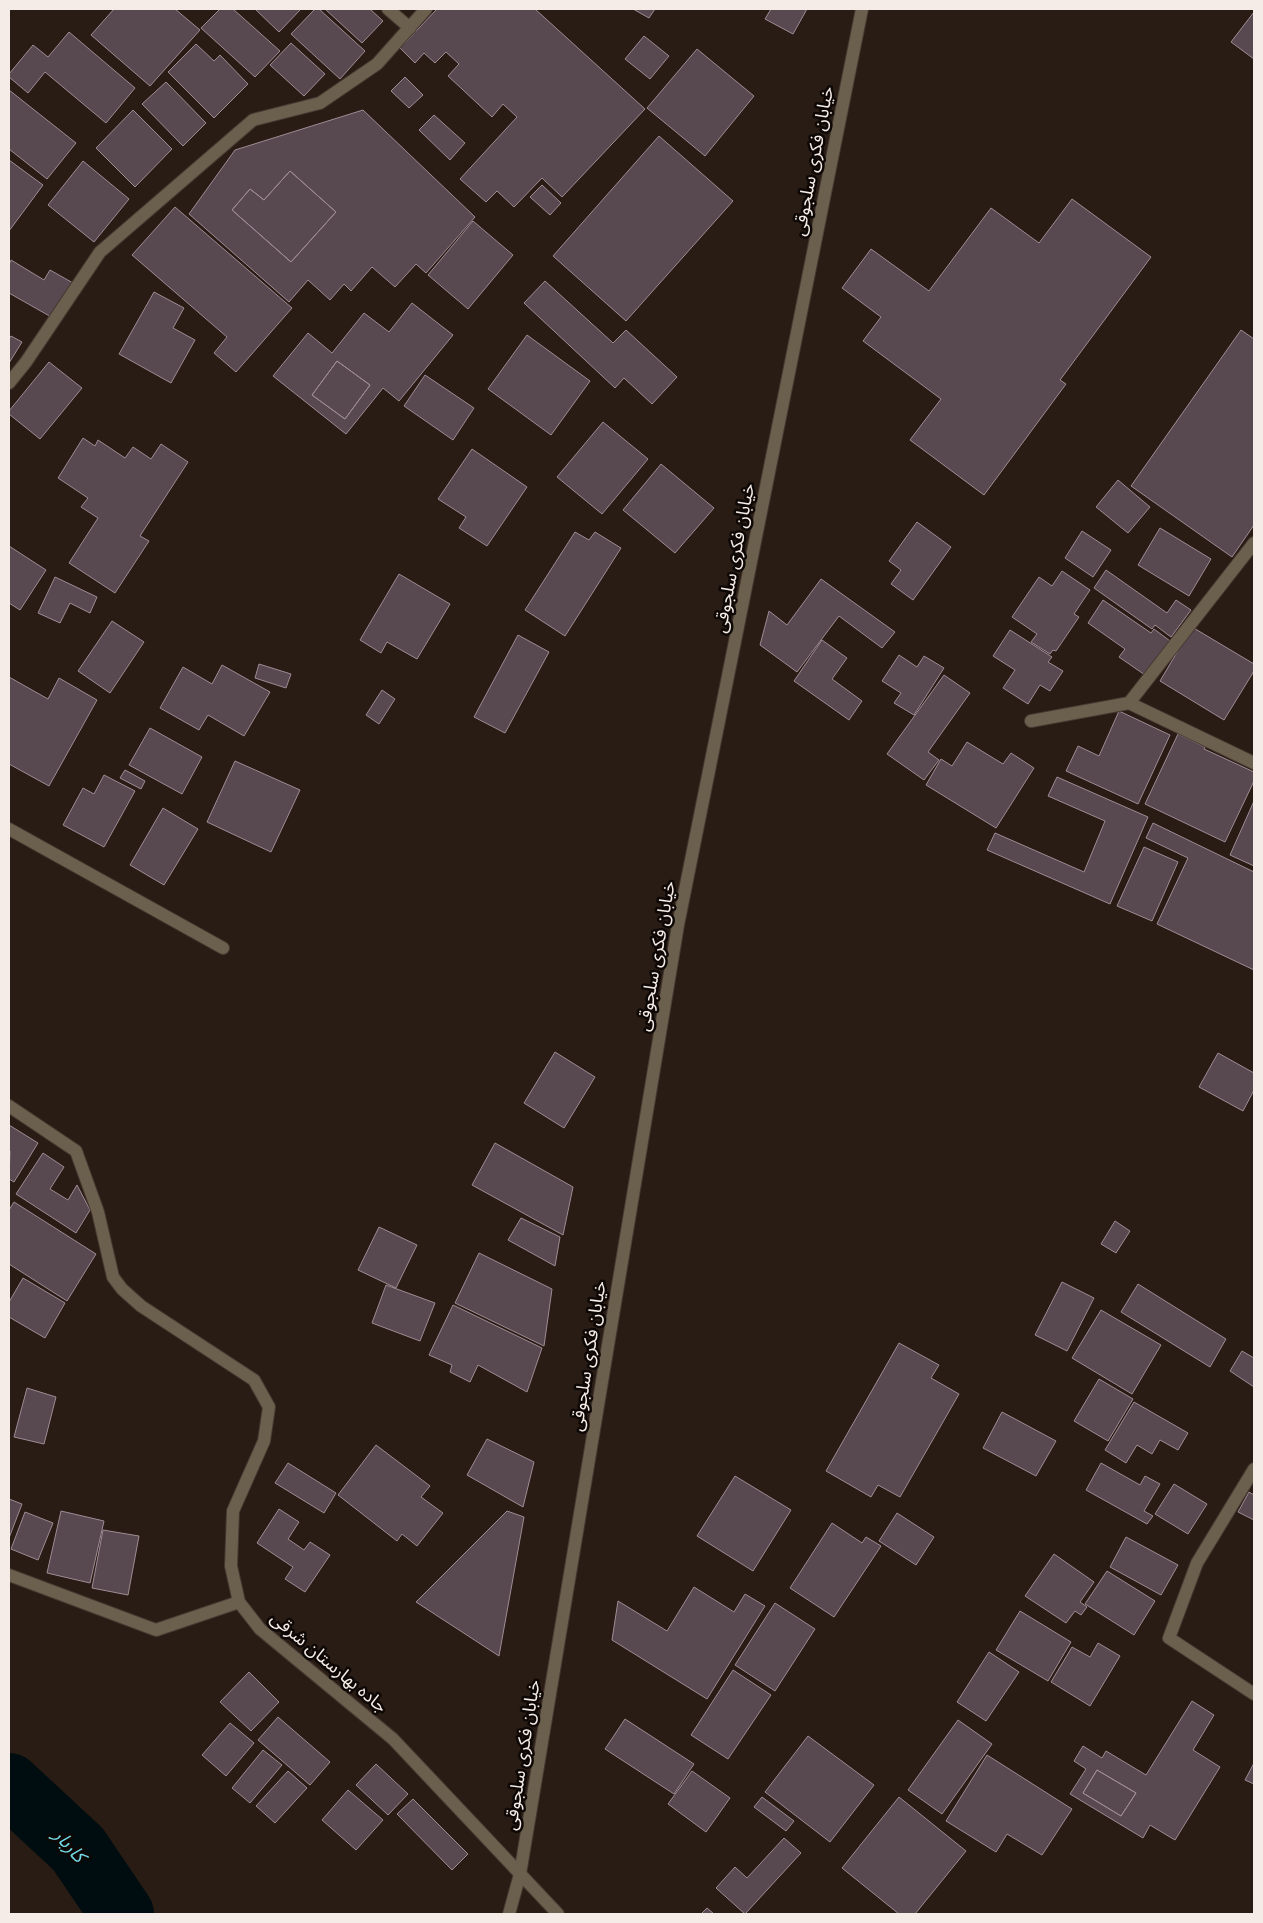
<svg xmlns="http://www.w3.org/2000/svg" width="1263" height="1923" font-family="'Source Serif 4','Noto Sans Arabic',serif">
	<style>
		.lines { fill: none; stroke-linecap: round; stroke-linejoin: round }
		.river { stroke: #000d10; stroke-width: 64 }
		.building { fill: #584850; stroke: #9e8c95; fill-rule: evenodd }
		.minor-casing { stroke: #463932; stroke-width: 14 }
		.minor { stroke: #6b604d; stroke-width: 12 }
		.labels { text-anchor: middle; stroke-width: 5; stroke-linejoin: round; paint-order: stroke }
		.street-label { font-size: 18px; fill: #f5ece7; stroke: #0d0805 }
		.water-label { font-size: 19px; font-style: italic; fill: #71dbe8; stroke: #0d0805 }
	</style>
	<rect width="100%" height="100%" fill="#291c14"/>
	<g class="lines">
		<path class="river" d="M9,1785L78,1849L122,1914"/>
	</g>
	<path class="building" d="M114,9H175L200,30L150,86L91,35Z
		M220,9H233L280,51L255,77L201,28Z
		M255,9H301L279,32Z
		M315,9H319L365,51L340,79L291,34Z
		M325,9H370L383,21L362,43Z
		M437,9H535L645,109L562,197L542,178L514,207L497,191L486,202L460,179L517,117L503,104L492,117L448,76L459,64L446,52L435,63L424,53L415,63L400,48Z
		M633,9H655L649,18Z
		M771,9H807L793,34L765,19Z
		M1254,12V59L1231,42Z
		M69,32L135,88L106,123L45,72L28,93L9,77V74L33,45L48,57Z
		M644,36L669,56L650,79L625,59Z
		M291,43L325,74L304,96L270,65Z
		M196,44L214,61L220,55L248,84L214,118L168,72Z
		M697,49L754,96L705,156L647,108Z
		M405,77L423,95L409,108L391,91Z
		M166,82L206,123L183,146L142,104Z
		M9,90L76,143L47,179L9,149Z
		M133,110L172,149L135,187L96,148Z
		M363,110L475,217L426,273L416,264L395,287L372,267L351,291L344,284L330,300L308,280L289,302L189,214L235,150ZM290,171L336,212L291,262L232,210L250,189L264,200Z
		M434,115L465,143L450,160L419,130Z
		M659,136L733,201L626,321L553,256Z
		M9,160L43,185L9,231Z
		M83,161L129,199L94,242L48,205Z
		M290,171L336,212L291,262L232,210L250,189L264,200Z
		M542,185L561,203L550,215L530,197Z
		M1072,199L1151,257L1060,380L1066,384L984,495L910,440L941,399L863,341L881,317L842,288L871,249L929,291L991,208L1039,243Z
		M175,207L292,308L236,372L214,353L227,337L132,255Z
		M473,221L513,255L468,309L428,275Z
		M11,260L44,280L50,270L73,283L53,318L9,293V265Z
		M545,281L613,343L626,330L677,377L652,404L624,378L615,388L524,303Z
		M154,292L184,308L173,328L195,340L171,383L119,354Z
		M412,303L453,335L399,401L383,388L346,434L273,376L308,333L332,353L364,313L389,332ZM337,361L370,385L345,419L312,395Z
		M1241,330L1254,339V525L1232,557L1131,486Z
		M527,335L590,381L551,435L488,389Z
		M11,336L22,342L9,363V339Z
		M337,361L370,385L345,419L312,395Z
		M49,362L82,388L40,439L9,414V411Z
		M425,375L474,408L453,440L404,406Z
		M603,422L648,459L602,514L557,477Z
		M83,438L95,446L98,440L125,458L133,447L151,459L161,444L188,462L140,536L149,541L115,593L69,563L98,518L81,507L88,498L58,478Z
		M472,449L527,487L487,546L459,528L466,517L438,499Z
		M661,464L714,508L675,553L623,510Z
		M1118,480L1150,507L1128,533L1096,507Z
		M917,522L951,547L913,600L891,584L901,570L889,561Z
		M1160,528L1211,559L1189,596L1138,565Z
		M1082,531L1111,550L1093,577L1065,558Z
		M575,532L589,540L595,532L621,548L565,636L525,610Z
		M9,546L46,570L20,610L9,603Z
		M1106,570L1167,613L1176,600L1191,610L1171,637L1155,625L1152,629L1094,588Z
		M1062,571L1090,590L1074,614L1079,617L1056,651L1053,650L1050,654L1031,642L1037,634L1012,617L1039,577L1052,586Z
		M399,574L450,604L417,659L387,642L381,653L360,640Z
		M55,577L97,597L90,613L70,603L60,623L38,613Z
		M821,579L895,632L882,648L839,616L797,672L760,645L769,611L787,625Z
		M1103,600L1151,633L1154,629L1170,641L1145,675L1119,657L1125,649L1088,623Z
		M112,621L144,642L110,693L78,671Z
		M1192,627L1254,664V671L1224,720L1160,681Z
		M1010,630L1052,657L1048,662L1063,671L1050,691L1040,685L1028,704L1003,688L1015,670L993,656Z
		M518,635L549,652L505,733L474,717Z
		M822,640L847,658L832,679L862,701L849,720L794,681Z
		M899,655L917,667L924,656L944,668L914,715L894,703L901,693L882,681Z
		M259,664L291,674L286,688L255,678Z
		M222,665L270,692L244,736L208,715L199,730L160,708L183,667L212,684Z
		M944,675L970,693L928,752L939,760L924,780L887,754Z
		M9,677L48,699L59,678L97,700L49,786L9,764Z
		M382,690L395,699L379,724L366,715Z
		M1119,711L1170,735L1138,804L1066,771L1078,746L1099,756Z
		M150,728L202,757L182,794L129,765Z
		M1178,734L1205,747L1204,749L1254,772V781L1225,842L1145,804Z
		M967,742L1003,764L1011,753L1034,768L996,828L926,785L941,759L952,766Z
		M235,761L300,790L271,852L207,822Z
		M125,770L145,781L141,789L120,778Z
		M104,775L135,791L104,847L63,825L83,788L94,794Z
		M1057,777L1148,817L1110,904L987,850L995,833L1084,872L1105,821L1048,796Z
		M1254,801V866L1230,855Z
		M163,808L198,829L164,885L130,865Z
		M1153,823L1254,872V970L1157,924L1188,858L1146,838Z
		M1144,847L1178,862L1152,921L1117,906Z
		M555,1052L595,1077L564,1128L524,1103Z
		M1218,1053L1254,1073V1090L1243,1111L1199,1087Z
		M9,1125L38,1143L14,1182L9,1179L10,1151L9,1150Z
		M495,1143L573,1187L563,1235L472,1185Z
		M43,1153L64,1167L50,1189L68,1200L77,1185L90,1210L76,1233L16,1194Z
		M14,1202L96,1254L67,1301L9,1264V1210Z
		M521,1218L560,1237L555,1266L508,1240Z
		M1115,1221L1130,1231L1116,1253L1101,1244Z
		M379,1227L417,1245L396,1288L358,1270Z
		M479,1253L552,1289L544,1346L455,1303Z
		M23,1278L65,1303L45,1338L9,1317V1302Z
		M1062,1282L1094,1298L1067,1351L1035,1335Z
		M1138,1284L1226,1339L1210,1367L1121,1312Z
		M386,1285L435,1303L420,1341L372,1323Z
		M453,1305L542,1348L527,1392L478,1365L470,1382L450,1372L452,1365L429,1355Z
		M1101,1310L1161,1345L1132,1394L1072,1358Z
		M899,1343L939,1365L931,1378L959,1394L900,1497L878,1485L871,1497L826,1471Z
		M1242,1351L1254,1358V1387L1230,1371Z
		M1099,1379L1133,1399L1108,1441L1074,1421Z
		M27,1388L56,1397L44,1444L14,1437Z
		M1134,1402L1188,1433L1178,1450L1160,1440L1152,1454L1137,1445L1126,1463L1105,1450Z
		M1002,1412L1056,1441L1036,1476L983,1448Z
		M487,1439L534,1462L523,1507L467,1475Z
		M376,1445L430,1486L421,1497L443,1513L417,1546L402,1534L397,1541L338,1495Z
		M288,1463L336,1493L324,1513L275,1483Z
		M1101,1463L1140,1485L1145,1476L1160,1484L1144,1511L1153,1516L1147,1524L1086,1490Z
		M735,1476L791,1510L753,1571L697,1536Z
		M1174,1484L1207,1504L1188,1534L1155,1514Z
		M1249,1492L1254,1495V1520L1238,1512Z
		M9,1499L22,1504L9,1538Z
		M279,1509L299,1522L288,1539L304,1550L310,1542L330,1555L305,1592L285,1579L293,1567L257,1543Z
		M61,1511L104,1521L90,1583L47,1573Z
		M507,1511L524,1517L499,1656L416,1602Z
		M25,1512L53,1523L38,1560L11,1549Z
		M897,1513L934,1537L916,1565L879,1541Z
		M832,1523L862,1543L866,1537L881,1546L834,1617L790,1588Z
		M103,1530L139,1536L128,1595L92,1588Z
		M1126,1537L1178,1565L1161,1595L1110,1567Z
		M1054,1554L1094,1582L1080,1602L1087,1607L1081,1615L1075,1611L1066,1623L1025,1596Z
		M1107,1571L1155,1601L1134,1635L1085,1604Z
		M694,1587L734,1612L745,1594L765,1606L707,1699L612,1640L618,1601L667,1631Z
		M775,1603L815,1629L775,1691L735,1665Z
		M1020,1611L1071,1642L1048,1681L996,1650Z
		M1098,1643L1120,1656L1090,1706L1051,1682L1072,1647L1090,1657Z
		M989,1652L1019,1672L986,1721L957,1702Z
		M733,1670L771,1695L728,1759L691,1735Z
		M249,1672L279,1702L251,1731L220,1702Z
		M1192,1701L1214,1715L1193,1750L1220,1767L1175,1840L1150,1825L1143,1838L1070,1794L1086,1769L1074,1761L1083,1746L1102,1758L1106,1751L1146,1775ZM1097,1770L1136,1793L1121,1816L1083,1793Z
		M278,1717L330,1762L310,1785L258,1740Z
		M625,1719L694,1764L674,1794L605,1749Z
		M958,1720L992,1744L942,1814L908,1790Z
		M230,1723L254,1743L226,1776L202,1755Z
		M808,1736L874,1785L830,1842L765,1792Z
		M263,1750L282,1765L250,1803L232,1788Z
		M987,1755L1072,1809L1042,1855L1007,1834L996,1852L946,1821Z
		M1254,1763V1784L1245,1780Z
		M376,1764L408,1794L388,1815L356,1785Z
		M1097,1770L1136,1793L1121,1816L1083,1793Z
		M288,1771L307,1788L275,1823L256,1806Z
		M692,1771L730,1798L706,1832L668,1804Z
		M348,1790L383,1820L356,1850L322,1820Z
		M762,1797L794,1821L786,1831L754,1807Z
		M899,1797L966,1851L915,1914H899L842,1868Z
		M413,1799L468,1854L452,1870L397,1814Z
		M784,1838L801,1853L745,1914L716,1888L735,1867L747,1878Z
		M707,1908L714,1914H701Z"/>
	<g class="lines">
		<defs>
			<path id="minor" d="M388,9L410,28
				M9,383L26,362L100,252L253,120L320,103L377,64L426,9
				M1129,703L1254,543
				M1031,721L1129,703L1254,763
				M9,829L223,948
				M9,1106L76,1151L98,1212L113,1277L122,1289L141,1306L254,1380L269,1407L264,1441L233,1511L231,1566L239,1602L260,1629L393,1739L558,1914
				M1254,1469L1197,1563L1169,1638L1254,1694
				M9,1575L156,1630L239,1602
				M509,1914L520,1874L678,925L862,9"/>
		</defs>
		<use href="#minor" class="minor-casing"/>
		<use href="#minor" class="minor"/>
	</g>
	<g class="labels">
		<g class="street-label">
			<text transform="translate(813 161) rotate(-79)" y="6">خیابان فکری سلجوقی</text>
			<text transform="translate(734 558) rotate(-79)" y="6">خیابان فکری سلجوقی</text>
			<text transform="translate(656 956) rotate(-80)" y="6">خیابان فکری سلجوقی</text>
			<text transform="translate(588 1356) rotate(-81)" y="6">خیابان فکری سلجوقی</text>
			<text transform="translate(329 1662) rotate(40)" y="6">جاده بهارستان شرقی</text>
			<text transform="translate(522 1755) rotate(-81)" y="6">خیابان فکری سلجوقی</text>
		</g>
		<g class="water-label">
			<text transform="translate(70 1845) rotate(48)" y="7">کاربار</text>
		</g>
	</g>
	<rect width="1263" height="1923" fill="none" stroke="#f5ece7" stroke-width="20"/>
</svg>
